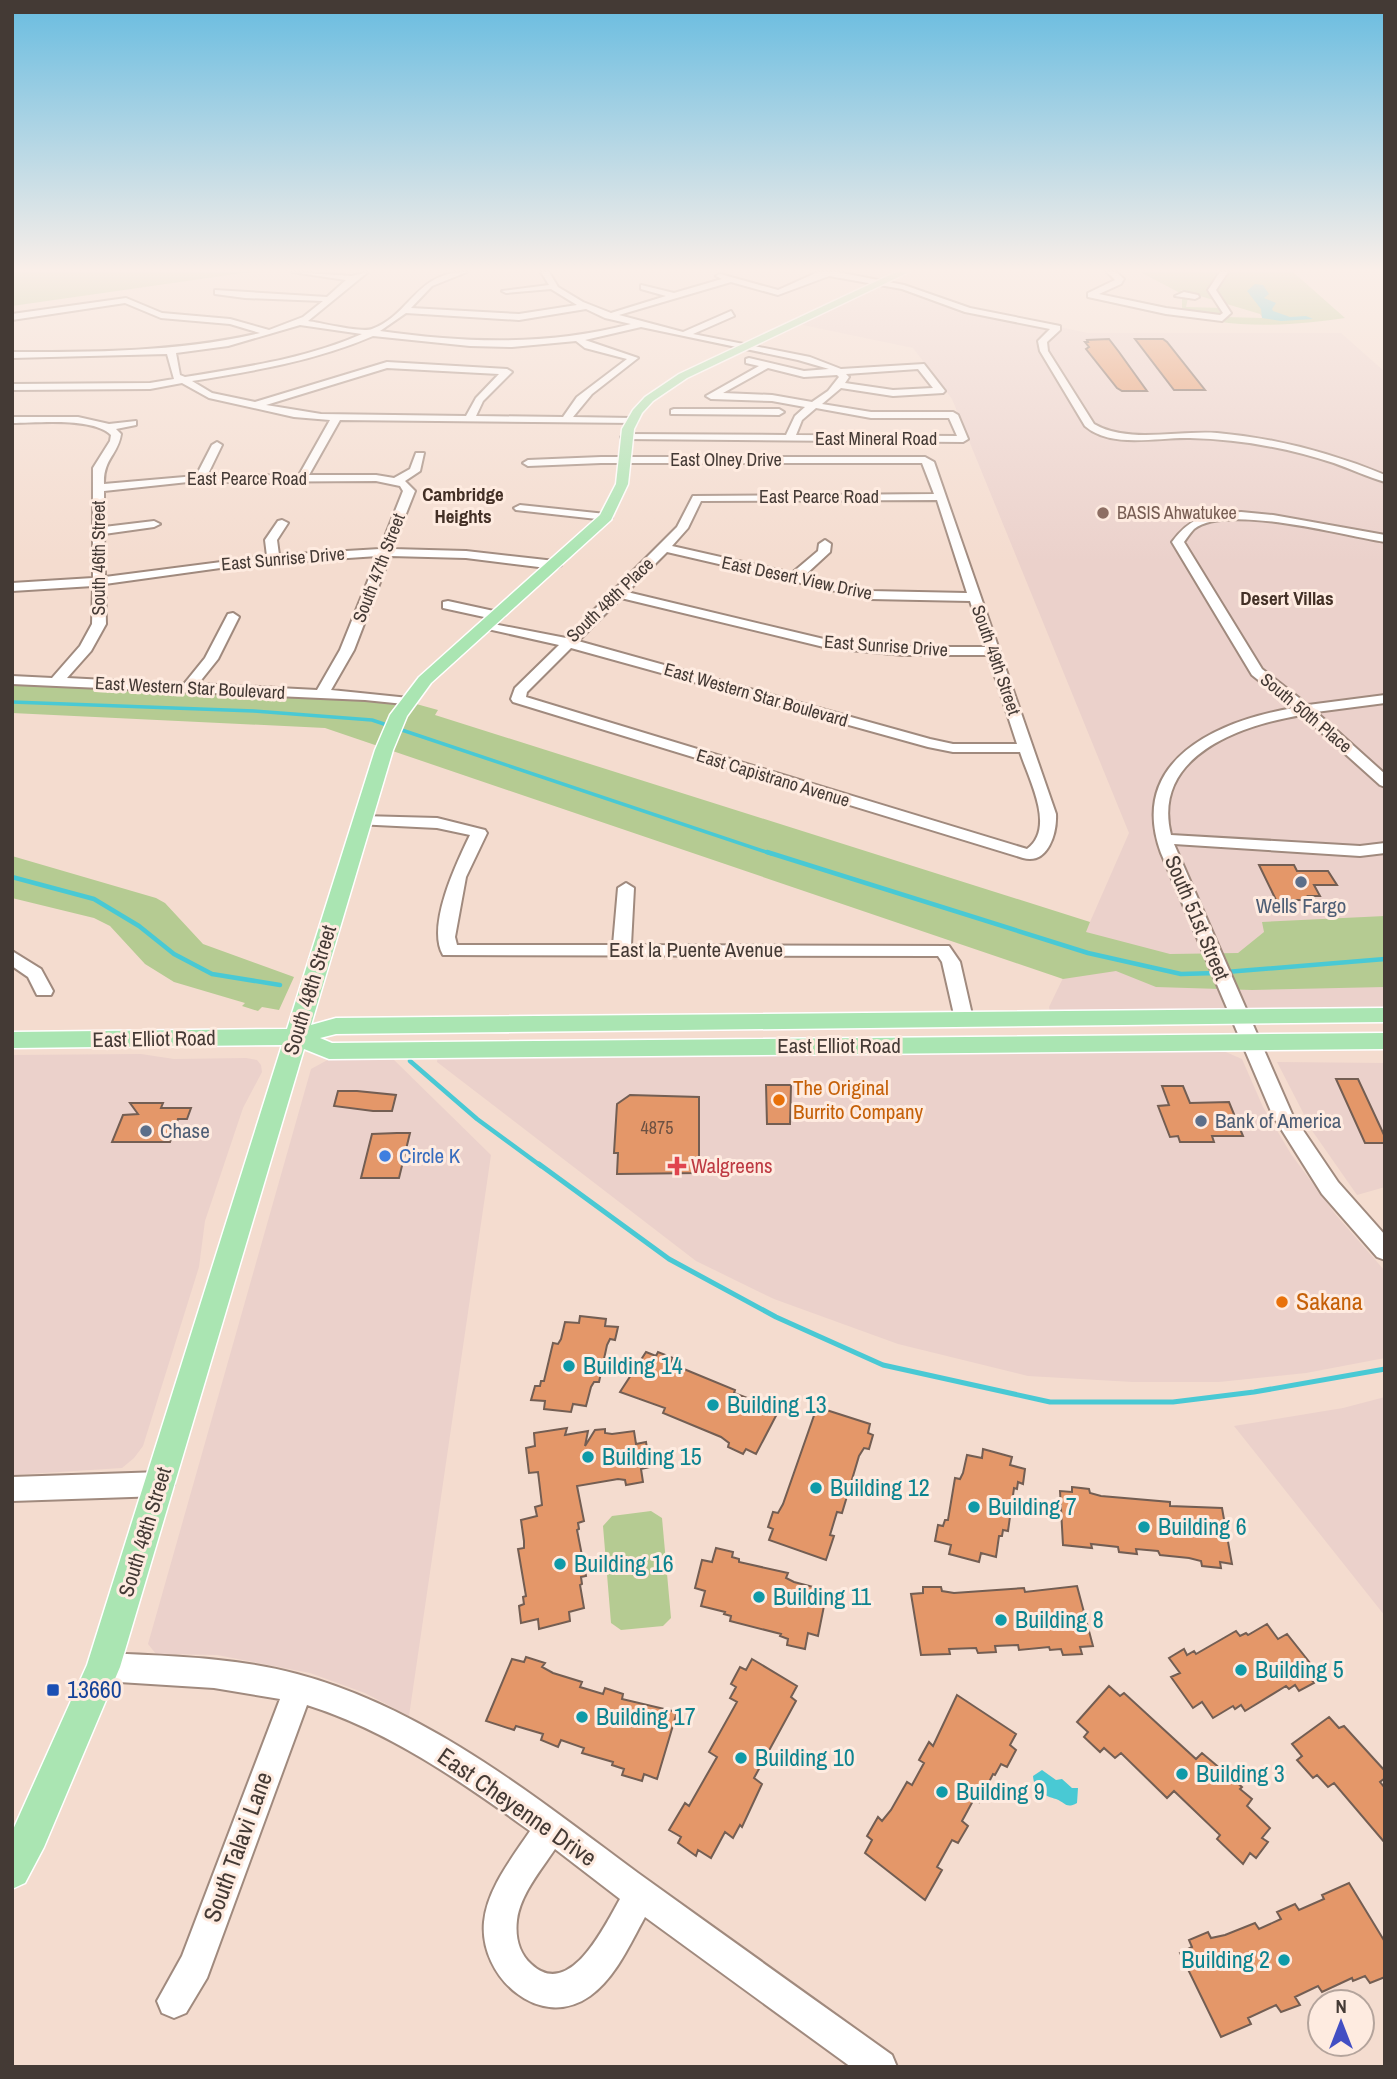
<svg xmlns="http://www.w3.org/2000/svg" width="1397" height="2079" font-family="'Archivo Narrow',sans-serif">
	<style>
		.commercial { fill: #ebd1cb }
		.green { fill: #b5cb92; fill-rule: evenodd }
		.water { fill: #49c9d4 }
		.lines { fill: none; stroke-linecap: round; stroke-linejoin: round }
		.stream-far2 { stroke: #49c9d4; stroke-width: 3.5 }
		.stream-far1 { stroke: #49c9d4; stroke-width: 4.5 }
		.stream { stroke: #49c9d4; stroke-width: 5 }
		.building { fill: #e49769; stroke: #735e53; stroke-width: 2 }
		.minor-casing { stroke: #a08a7e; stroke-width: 4 }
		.major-casing { stroke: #fff; stroke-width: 3 }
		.minor { fill: #fff; fill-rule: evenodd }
		.major { fill: #aae5b2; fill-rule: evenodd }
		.education-dot { fill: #8d6e63; stroke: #feebe0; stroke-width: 2.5 }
		.service-dot { fill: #5c6f8a; stroke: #feebe0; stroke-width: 2.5 }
		.food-dot { fill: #e8710a; stroke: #feebe0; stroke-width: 2.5 }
		.shop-dot { fill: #3f7fe0; stroke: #feebe0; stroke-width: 2.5 }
		.health-dot { fill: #e0444e; stroke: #feebe0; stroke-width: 2.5 }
		.culture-dot { fill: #0f9aa8; stroke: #feebe0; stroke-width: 2.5 }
		.transit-dot { fill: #1a4fb4; stroke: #feebe0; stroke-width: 2.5 }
		.labels { text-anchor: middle; stroke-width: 6; stroke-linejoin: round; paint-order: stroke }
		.far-street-label { font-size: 18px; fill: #443a35; stroke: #feebe0 }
		.far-education-label { font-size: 18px; fill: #785e54; stroke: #feebe0; text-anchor: start }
		.number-label { font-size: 18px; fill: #6c5142 }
		.far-neighbourhood-label { font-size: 19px; font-weight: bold; fill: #433026; stroke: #feebe0 }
		.service-label { font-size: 21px; fill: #4e5e75; stroke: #feebe0; text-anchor: start }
		.street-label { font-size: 21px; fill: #443a35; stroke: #feebe0 }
		.food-label { font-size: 21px; fill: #c56008; stroke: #feebe0; text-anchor: start }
		.shop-label { font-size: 21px; fill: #366cbe; stroke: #feebe0; text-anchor: start }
		.health-label { font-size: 21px; fill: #be3a42; stroke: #feebe0; text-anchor: start }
		.near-food-label { font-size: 24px; fill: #c56008; stroke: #feebe0; text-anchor: start }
		.near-culture-label { font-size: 24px; fill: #0d838f; stroke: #feebe0; text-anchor: start }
		.near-transit-label { font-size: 24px; fill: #164399; stroke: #feebe0; text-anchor: start }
		.near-street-label { font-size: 24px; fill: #443a35; stroke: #feebe0 }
	</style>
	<rect width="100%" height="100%" fill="#f4dccf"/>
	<path class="commercial" d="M876,282L904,287L951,304L1088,333H1341L1385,372V1008L1050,1012L1049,1007L1090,922L1129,833L952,399L913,348L793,323Z
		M1221,1050L1242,1059L1263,1107L1291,1154L1336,1215L1385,1271V1358L1306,1373L1219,1382H1133L1028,1376L898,1344L774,1299L696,1261L437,1062L438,1056Z
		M141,1054L174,1059L246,1058L257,1060L261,1065L262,1072L243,1108L205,1221L199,1267L143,1446L134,1458L122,1468L12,1475V1055Z
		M390,1056L491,1155L409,1716L365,1693L310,1673L217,1655L156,1654L148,1644L311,1069L333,1057Z
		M1277,1062L1385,1063V1187L1357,1195L1313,1132Z
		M1385,1397V1616L1234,1426L1343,1408Z"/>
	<path class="green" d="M12,272H250L12,306Z
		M1140,272H1293L1345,318C1290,326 1225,331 1173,309L1182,308V294ZM1180,290L1260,314L1263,318L1225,317L1224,308L1186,307L1188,298Z
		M12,680L409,702L438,710L435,715L1090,922L1086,932L1170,954L1238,953L1264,932L1262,922L1385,916V987L1252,990L1156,987L1116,971L1063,979L325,728L12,713Z
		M12,856L156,898L165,903L203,944L294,977L279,1010L262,1007L258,1011L242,1006L245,1003L174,982L145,964L110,926L94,918L12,898Z
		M651,1511L662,1518L671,1618L663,1626L621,1630L611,1623L603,1526L612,1516Z"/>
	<path class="water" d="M1255,284L1263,285L1269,294L1264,298L1276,303L1272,309L1273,311L1290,317L1306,316L1313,319L1281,321L1262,318L1261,309L1247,291Z
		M1042,1770L1056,1780L1062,1779L1072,1788H1078L1077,1803C1066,1809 1066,1803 1056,1799C1045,1796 1034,1791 1033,1776Z"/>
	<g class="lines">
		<path class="stream-far2" d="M12,702L254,711L372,720L772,854"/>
		<path class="stream-far1" d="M767,852L1088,953L1181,974L1217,973
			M12,877L94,899L139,926L174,954L212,974L280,985
			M1226,972L1385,959
			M410,1061L477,1119L541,1166"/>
		<path class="stream" d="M539,1164L669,1259L776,1317L883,1365L1050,1402H1173L1254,1392L1385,1369"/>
	</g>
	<path class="building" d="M1109,339L1119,352L1147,391H1122L1117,388L1086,349L1089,347L1085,342H1088L1087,340Z
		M1135,339H1163L1167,342L1205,390H1174Z
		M1259,865H1294L1297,871H1328L1337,885H1314L1320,896H1308L1310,900H1276Z
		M1336,1079H1358L1385,1137V1143H1365Z
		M766,1085H791L790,1124H767Z
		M1162,1086H1183L1190,1103L1229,1102L1243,1136H1212L1214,1142H1180L1178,1136L1170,1137L1158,1106L1169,1105Z
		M338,1091H357L396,1095L392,1111H373L334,1106Z
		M630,1095L699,1097V1173L617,1174L618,1153H614L617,1104Z
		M130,1103H163L161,1108H191L187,1119H178L170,1142H112L123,1115L138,1114Z
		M397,1133H410L399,1178H361L372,1134Z
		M580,1316L606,1319L605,1326L618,1327L615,1340L610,1339L607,1345L599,1382H594L591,1387L586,1406L573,1404L571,1412L544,1409L545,1401L531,1400L535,1386H540L541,1381H544L553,1343L558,1344L561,1339L565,1322L579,1323Z
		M646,1352L656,1356L658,1352L673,1358L671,1362L679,1367L735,1390L734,1393L779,1410L756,1454L746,1449L743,1454L728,1447L729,1443L721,1437L663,1413L665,1408L620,1392Z
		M817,1407L870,1424L868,1433L873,1435L869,1449L864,1448L859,1456L842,1513L837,1512L830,1535L834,1536L826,1560L769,1540L773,1529L768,1527L773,1512L778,1513L783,1504Z
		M567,1428L565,1435L588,1431L585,1446L595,1430L605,1429V1433L612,1434L634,1431L636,1444L646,1442L650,1467L641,1469L643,1482L626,1485L625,1480L618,1479L577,1486L584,1521L578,1523L579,1529L577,1530L586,1576L581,1577L582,1584L580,1585L584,1608L569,1612L570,1621L539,1629L538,1619L521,1623L519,1606L524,1604L523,1597L526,1596L518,1549L524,1548V1541L521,1520L537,1516L535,1507L542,1505L538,1472L529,1473L526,1448L535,1446L534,1433Z
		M983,1449L1012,1457L1010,1465L1025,1469L1023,1484L1018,1482L1017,1489L1014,1488L1008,1531L1003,1530L1002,1536H999L996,1557L981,1553L979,1562L949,1554L951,1545L935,1541L938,1525L943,1526L945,1520H948L955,1478L960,1479L963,1473L967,1455L982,1458Z
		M1072,1487L1089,1489L1090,1493L1101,1496L1170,1502V1506L1222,1508L1232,1564L1220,1562L1221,1568L1202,1566L1201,1561L1189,1558L1160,1555L1158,1551L1136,1549L1137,1554L1119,1552L1118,1547L1091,1544L1092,1548L1063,1545L1060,1491L1072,1492Z
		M716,1548L733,1552L732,1557L739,1559V1562L788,1573L786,1578L794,1582L817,1588L814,1603L824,1606L818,1636L808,1633L805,1649L787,1645L788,1639L780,1636L781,1634L730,1621L731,1616L724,1614L725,1612L701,1606L705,1591L695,1588L702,1560L712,1562Z
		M1077,1586L1093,1646L1080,1647L1082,1654L1063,1655L1061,1649L1050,1650L1049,1647L1019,1650L1018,1645L995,1646L996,1652L978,1653L976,1648L949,1649L950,1654L921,1655L911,1594L923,1593V1587H941L942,1591L954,1593L1024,1588L1025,1592Z
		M1267,1624L1278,1639L1287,1634L1310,1663L1302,1668L1314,1683L1299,1691L1295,1685L1289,1689L1286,1686L1245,1711L1241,1705L1235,1709L1233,1706L1213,1718L1202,1702L1193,1708L1171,1677L1180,1673L1169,1658L1184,1649L1187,1655L1194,1651L1196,1654L1236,1631L1240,1636L1246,1633L1248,1635Z
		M526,1657L545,1663L542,1667L553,1673L582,1682L580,1687L603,1694L605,1688L623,1694L622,1699L677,1712L657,1779L644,1774L642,1781L622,1775L624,1769L612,1765L613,1762L582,1753L584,1748L561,1740L558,1747L541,1740L543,1734L516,1726L514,1730L486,1721L512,1659L524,1662Z
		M752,1659L797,1686L791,1697L796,1701L754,1778L762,1784L742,1827L740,1825L733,1838L725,1832L711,1858L698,1850L696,1856L678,1843L681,1837L669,1830L685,1803L689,1806L717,1757L709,1752L737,1702L730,1698L736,1687L731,1684L740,1667L746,1670Z
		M1109,1686L1120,1696L1124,1693L1196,1759L1202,1753L1242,1787L1240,1789L1252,1799L1247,1806L1270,1828L1262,1838L1268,1842L1256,1858L1250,1853L1243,1864L1217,1839L1220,1835L1174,1791L1167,1798L1121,1753L1115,1758L1104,1748L1100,1752L1084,1737L1088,1732L1077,1722Z
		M957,1695L1016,1734L1010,1745L1016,1750L1007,1767L1001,1764L995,1775L993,1774L979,1802L974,1799L962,1821L968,1826L958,1843L952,1840L937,1867L942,1870L925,1900L865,1853L872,1840L867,1836L878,1817L882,1821L891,1810L907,1782L912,1785L924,1763L919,1760L929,1742L933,1746Z
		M1329,1717L1339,1728L1344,1726L1385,1771V1778L1380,1782L1385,1788V1843L1334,1783L1328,1787L1317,1775L1313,1778L1297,1760L1302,1756L1292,1744Z
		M1349,1883L1385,1942V1977L1370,1983L1365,1976L1353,1981L1352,1978L1322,1992L1318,1986L1295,1997L1300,2005L1281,2012L1276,2005L1248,2018L1251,2024L1221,2037L1180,1953L1192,1947L1189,1940L1208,1932L1211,1938L1225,1935L1255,1923L1259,1929L1281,1919L1277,1912L1295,1904L1299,1910L1324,1899L1322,1895Z"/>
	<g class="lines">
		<defs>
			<path id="minor" d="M292,272L352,276L368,272L308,321C322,323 361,333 372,329C412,314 415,272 467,272L432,286L411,308L519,314L577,305L551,289L506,293L502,291L549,285L541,272H549L558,287L583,302L611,313L666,296L641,289V285L674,293L722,279L716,276L720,274L778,290L818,272H837L904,285L970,308L1060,326V330L1047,342L1048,351L1094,424C1128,444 1179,430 1217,433C1275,438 1331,453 1385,475V482C1368,477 1351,469 1334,463C1288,448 1239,439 1190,438C1158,437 1111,449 1085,426L1040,351L1038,341L1050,329L965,312L902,289L829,276L778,295L731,282L619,315L683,332L731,311L734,316L693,334L810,357L841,369L924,364L945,391L943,393L893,396L841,388L822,404L871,412H953L958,415L968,439L963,442L622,439L621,437L626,434L786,435L795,416L805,407L772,401L711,399L706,396L759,366L746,363V359L749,358L804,371L829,369L798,360L641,327L585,340L638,358L592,394L573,417L632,418L637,421L636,423L340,420L309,475H376L394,478L410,469L416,453H424L420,471L405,481L415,491L392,549L466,551L555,561L561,565L555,569L466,558L390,556L354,650L331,690L409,698L414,699V705L365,700L12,684V676L52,678L80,646L92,624L93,586L12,591V583L93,578V468L110,441L111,435C93,417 37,423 12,423V417H78L109,424L136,421V425L116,429L121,434C118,455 103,459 104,484L196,476L212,445L217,442L222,445L207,476L299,475L330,420L294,417L209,398L182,383L150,389L12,390V384L150,383L174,379L167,354L12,358V352C96,352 178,352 260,333L230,324L161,318L125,303L12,320V314L126,298L162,313L230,319L269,330L303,317L323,301L245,298L215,294V290L327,297L346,280ZM586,309L605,318L631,324C548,346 465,343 380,331L406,313L519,320ZM300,325L362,334C305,359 245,367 185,377L180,375L176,353L228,346ZM373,336L470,346L512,347L576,341L585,348L627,359L577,397L563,417L476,416L483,401L512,372L507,369L387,362L255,402L212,393L192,381C254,371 315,361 373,336ZM387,368L499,374L476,398L466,416L321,414L266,405ZM768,368L804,377L837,375L839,377L828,391L812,402L772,395L723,393ZM918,369L933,388L893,390L845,383L849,377L846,374ZM816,408L871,418H949L957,436L796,435L802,420ZM376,481L400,486L403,491L380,549L279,555L277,540L288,523L282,520L278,521L265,540L267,556L105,577L104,534L154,527L160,524L154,521L104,527V491L188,482ZM378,556L340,650L317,690L198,684L218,659L239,617L233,613L228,614L205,658L184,684L67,678L91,651L106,624L105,584L242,565Z
				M1107,272H1116L1124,279L1121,284L1099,294L1166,308L1220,315L1223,313L1208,290L1220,272H1228L1216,290L1231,313L1222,321L1166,314L1088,297V293L1115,280Z
				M1184,292L1198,295L1199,297L1195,299L1175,296Z
				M674,409H779L784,412L779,415L671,414V410Z
				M601,457H925L934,462L1056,814C1057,833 1048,865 1023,858L513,702L511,699L515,688L559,645L483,628V622L566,638L677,527L693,496L934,494L922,463H601L528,466L523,463L528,460ZM937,500L967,593L870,591L804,576L830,552L831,544L825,540L819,544L818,551L792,573L672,546L688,528L701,501ZM667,552L870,599L970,601L985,647H904L828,640L627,592ZM621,598L828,648L904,655H988L1017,744H953L930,739L578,641ZM571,648L928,747L953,752H1020C1029,780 1056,828 1027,849L526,697L527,692Z
				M520,505L606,514L612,517L606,520L516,510L514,508Z
				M1241,512L1273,515L1385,535V542C1345,536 1226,503 1194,529C1190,533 1187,538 1184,542L1262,669L1308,705L1385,695V703L1316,712L1385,774V787L1380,785L1302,715C1242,725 1151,755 1171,835L1360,846L1385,843V853L1360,856L1174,844L1292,1114L1338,1182L1385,1235V1260L1377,1257L1322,1194L1273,1116L1161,853C1127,760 1218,721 1293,708L1252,675L1172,542C1193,514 1208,515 1241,512Z
				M448,601L503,613L504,616L498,620L443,608V602Z
				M362,816L437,818L485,830L487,833L466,877L455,937L457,945H613L618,888L626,883L634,888L631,945L949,946L960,962L973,1019L971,1023H957L955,1019L942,962L938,956L443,955C426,926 457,862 470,835L437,828L356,824L354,821Z
				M12,951L41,969L53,991L51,995H37L28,977L12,966Z
				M161,1472L170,1476L174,1484L170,1492L161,1496L12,1501V1477Z
				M103,1653C168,1656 234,1657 297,1674C425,1708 534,1796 638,1873C722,1934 807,1994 892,2055L897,2067H851L645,1917C630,1944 616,1977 590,1996C539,2032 479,1976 484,1922C487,1889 512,1858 530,1831C461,1781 389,1731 307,1705L207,1978L186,2013L174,2018L162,2013L157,2001L182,1956L280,1699L214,1688L103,1681L93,1677L89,1667L93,1657ZM555,1849L620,1899C605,1925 570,2001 531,1964C519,1953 515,1937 517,1920C520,1895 541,1870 555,1849Z"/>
			<path id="major" d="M896,272H909L687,378L653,401L642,413L634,429L628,484L611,520L431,683L407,716L393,750L311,1025L336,1018L1385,1008V1022L336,1034L320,1038L332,1043L1385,1033V1049L329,1059L304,1049L120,1667L44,1847L25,1883L12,1889V1832L87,1665L282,1045L12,1048V1032L287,1029L375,750L390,715L419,677L600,515L616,484L622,429L633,410L645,397L679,374Z"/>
		</defs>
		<use href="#minor" class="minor-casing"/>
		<use href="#major" class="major-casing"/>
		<use href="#minor" class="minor"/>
		<use href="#major" class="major"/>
	</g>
	<linearGradient id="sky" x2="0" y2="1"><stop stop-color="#68bce0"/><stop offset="0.48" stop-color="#faefe9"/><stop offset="1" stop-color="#faefe9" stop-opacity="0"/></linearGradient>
	<rect width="1397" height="563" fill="url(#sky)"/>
	<circle class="education-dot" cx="1103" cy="513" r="7"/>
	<g class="service-dot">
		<circle cx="1301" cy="882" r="7"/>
		<circle cx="1201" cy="1121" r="7"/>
		<circle cx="146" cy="1131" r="7"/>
	</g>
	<g class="food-dot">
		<circle cx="779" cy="1100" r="7"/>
		<circle cx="1282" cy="1302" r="7"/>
	</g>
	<circle class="shop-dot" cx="385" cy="1156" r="7"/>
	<path class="health-dot" d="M673.5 1155.5h7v7h7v7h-7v7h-7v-7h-7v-7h7z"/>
	<g class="culture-dot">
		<circle cx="569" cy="1366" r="7"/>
		<circle cx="713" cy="1405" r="7"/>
		<circle cx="588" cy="1457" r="7"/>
		<circle cx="816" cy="1488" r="7"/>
		<circle cx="974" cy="1507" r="7"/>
		<circle cx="1144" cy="1527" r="7"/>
		<circle cx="560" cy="1564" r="7"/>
		<circle cx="759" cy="1597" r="7"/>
		<circle cx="1001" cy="1620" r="7"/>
		<circle cx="1241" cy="1670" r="7"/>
		<circle cx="582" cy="1717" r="7"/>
		<circle cx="741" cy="1758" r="7"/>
		<circle cx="1182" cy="1774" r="7"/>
		<circle cx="942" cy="1792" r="7"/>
		<circle cx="1284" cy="1960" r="7"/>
	</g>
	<rect class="transit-dot" x="46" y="1683" width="14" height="14" rx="3.5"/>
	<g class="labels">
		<g class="far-street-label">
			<text x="876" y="445">East Mineral Road</text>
			<text x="726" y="466">East Olney Drive</text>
			<text x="247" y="485">East Pearce Road</text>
			<text x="819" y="503">East Pearce Road</text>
			<text transform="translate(99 558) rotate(-90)" y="6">South 46th Street</text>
			<text transform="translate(283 559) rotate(-5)" y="6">East Sunrise Drive</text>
			<text transform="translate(379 568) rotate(-69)" y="6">South 47th Street</text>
			<text transform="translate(797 578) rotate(12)" y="6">East Desert View Drive</text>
			<text transform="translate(610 600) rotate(-44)" y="6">South 48th Place</text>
			<text transform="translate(886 646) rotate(4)" y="6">East Sunrise Drive</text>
			<text transform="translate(996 660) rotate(71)" y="6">South 49th Street</text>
			<text transform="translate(190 688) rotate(3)" y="6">East Western Star Boulevard</text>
			<text transform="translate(756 695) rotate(16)" y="6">East Western Star Boulevard</text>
			<text transform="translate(1306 713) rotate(40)" y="6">South 50th Place</text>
			<text transform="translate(773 778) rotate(17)" y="6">East Capistrano Avenue</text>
		</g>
		<g class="far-education-label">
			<text x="1117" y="519">BASIS Ahwatukee</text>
		</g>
		<g class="number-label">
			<text x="657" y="1134">4875</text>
		</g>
		<g class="far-neighbourhood-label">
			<text x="463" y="501">Cambridge<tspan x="463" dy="22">Heights</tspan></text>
			<text x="1287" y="605">Desert Villas</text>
		</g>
		<g class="service-label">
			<text x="1301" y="913" text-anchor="middle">Wells Fargo</text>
			<text x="1215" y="1128">Bank of America</text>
			<text x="160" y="1138">Chase</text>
		</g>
		<g class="street-label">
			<text transform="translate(1197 918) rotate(67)" y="7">South 51st Street</text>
			<text x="696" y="957">East la Puente Avenue</text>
			<text transform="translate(310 990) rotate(-73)" y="7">South 48th Street</text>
			<text transform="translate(154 1039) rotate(-1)" y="7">East Elliot Road</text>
			<text x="839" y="1053">East Elliot Road</text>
			<text transform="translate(145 1532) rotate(-73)" y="7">South 48th Street</text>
		</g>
		<g class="food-label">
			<text x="793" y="1095">The Original<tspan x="793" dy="24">Burrito Company</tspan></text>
		</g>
		<g class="shop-label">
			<text x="399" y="1163">Circle K</text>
		</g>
		<g class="health-label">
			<text x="691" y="1173">Walgreens</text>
		</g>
		<g class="near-food-label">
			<text x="1296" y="1310">Sakana</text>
		</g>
		<g class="near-culture-label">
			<text x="583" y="1374">Building 14</text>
			<text x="727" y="1413">Building 13</text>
			<text x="602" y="1465">Building 15</text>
			<text x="830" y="1496">Building 12</text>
			<text x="988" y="1515">Building 7</text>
			<text x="1158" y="1535">Building 6</text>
			<text x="574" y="1572">Building 16</text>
			<text x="773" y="1605">Building 11</text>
			<text x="1015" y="1628">Building 8</text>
			<text x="1255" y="1678">Building 5</text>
			<text x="596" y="1725">Building 17</text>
			<text x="755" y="1766">Building 10</text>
			<text x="1196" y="1782">Building 3</text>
			<text x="956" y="1800">Building 9</text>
			<text x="1270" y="1968" text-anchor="end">Building 2</text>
		</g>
		<g class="near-transit-label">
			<text x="67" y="1698">13660</text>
		</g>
		<g class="near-street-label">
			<text transform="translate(517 1807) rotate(35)" y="8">East Cheyenne Drive</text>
			<text transform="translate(238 1847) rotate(-70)" y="8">South Talavi Lane</text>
		</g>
	</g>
	<rect width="1397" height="2079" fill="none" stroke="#443a35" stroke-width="28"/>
	<g transform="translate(1341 2023)"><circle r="33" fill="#feebe0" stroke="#b4a49c" stroke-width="2"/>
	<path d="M0-5L12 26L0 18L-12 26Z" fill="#424ec3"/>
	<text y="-10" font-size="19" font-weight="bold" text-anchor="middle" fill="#443a35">N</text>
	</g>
</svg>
